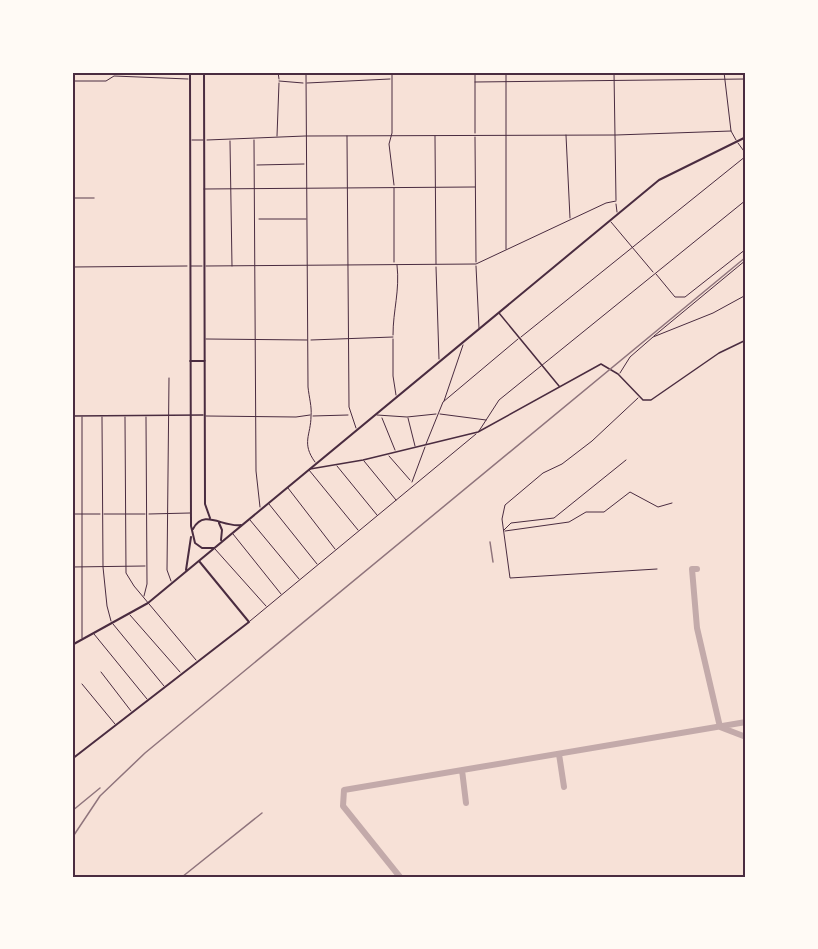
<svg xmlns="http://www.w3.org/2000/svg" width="818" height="949" font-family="Barlow,sans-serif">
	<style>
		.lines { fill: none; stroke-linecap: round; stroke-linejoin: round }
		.taxiway { stroke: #c3aaaa; stroke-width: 6 }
		.minor { stroke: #4a2c40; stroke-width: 1 }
		.tertiary { stroke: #4a2c40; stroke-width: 1.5 }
		.primary { stroke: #4a2c40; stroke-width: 2 }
		.rail { stroke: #8f747c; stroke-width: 1.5 }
		.neatline { fill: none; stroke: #4a2c40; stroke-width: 2 }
	</style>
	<rect width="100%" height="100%" fill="#f7e1d7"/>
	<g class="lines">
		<path class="taxiway" d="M697,569H692L697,628L720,727L746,737
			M559,754L564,787
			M462,770L466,803
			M400,877L343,806L344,790L746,722"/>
		<path class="minor" d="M278,72L279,79
			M306,72L308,387C309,397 312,407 311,416C311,435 301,443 315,462
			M392,72V133L389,144L394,185
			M506,72V249
			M614,72L616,200
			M724,72L731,131L736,140
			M72,81H106L114,76L188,79
			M279,81L303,83
			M475,82L746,79
			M307,83L390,79
			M475,133V72
			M566,135L570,218
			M277,136L279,83
			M347,136L349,407L356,428
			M435,136L436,264
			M475,137L476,262
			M192,140H203
			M207,140L305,136L616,135L731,131
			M254,140L256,471L260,507
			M230,141L232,266
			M738,143L746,154
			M257,165L304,164
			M204,189L475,187
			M616,204L617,212
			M259,219H306
			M611,222L653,272
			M394,262V188
			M191,266H202
			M206,266L476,264L606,203L616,201
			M476,266L479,328
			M72,267L187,266
			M436,267L439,359
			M656,274L675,297H685L746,249
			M393,335C393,310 400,291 397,265
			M654,336L746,260
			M521,337L746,156
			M206,339L307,340
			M393,339V376L396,395
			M311,340L393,337
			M620,373L630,357L653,337L713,313L746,295
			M169,378L167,570L171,581
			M638,398L592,441L562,464L543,473L505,505L502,519L510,578L657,569
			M444,401L463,345
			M440,414L486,420
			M377,415L407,417L436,414
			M206,416L296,417L310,415
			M313,416L348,415
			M82,417V638
			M102,417L103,567L107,606L111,621
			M125,417L126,573L134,586L196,660
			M382,418L395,450
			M408,418L415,446
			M479,431L499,400L746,200
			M426,444L443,402L518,339
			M389,456L410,480
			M364,461L396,500
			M337,466L377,515
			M309,470L358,530
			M412,482L425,447
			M288,488L335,549
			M269,504L317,564
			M72,514H100
			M104,514H145
			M149,514L190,513
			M250,520L299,579
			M504,530L511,523L554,518L626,460
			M505,531L569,522L586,512H604L630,492L658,507L672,503
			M233,534L281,594
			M215,549L266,606
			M72,567L145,566
			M144,596L147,584L146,417
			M130,615L180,672
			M250,621L476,434
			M113,624L164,686
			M94,634L147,699
			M101,672L131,711
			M82,684L115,724"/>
		<path class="tertiary" d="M499,313L559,386
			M72,416L203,415
			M310,469L363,460L478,432L601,364L618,374L643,400H651L719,353L746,340"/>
		<path class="primary" d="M190,72L191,526L195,543L202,548H214
			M204,72L205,504L210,518
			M190,361H205
			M219,523L222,530L221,540
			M193,529C204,508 223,528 241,525
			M186,570L191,537
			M72,645L148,603L659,180L746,137
			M72,759L249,622L199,561"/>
		<path class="rail" d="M72,198H94
			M490,542L493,562
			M72,811L100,788
			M72,838L100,796L145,753L746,257
			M182,877L262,813"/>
	</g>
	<rect width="818" height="949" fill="none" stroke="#fffaf5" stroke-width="147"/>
	<rect x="74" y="74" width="670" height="802" class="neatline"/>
</svg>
